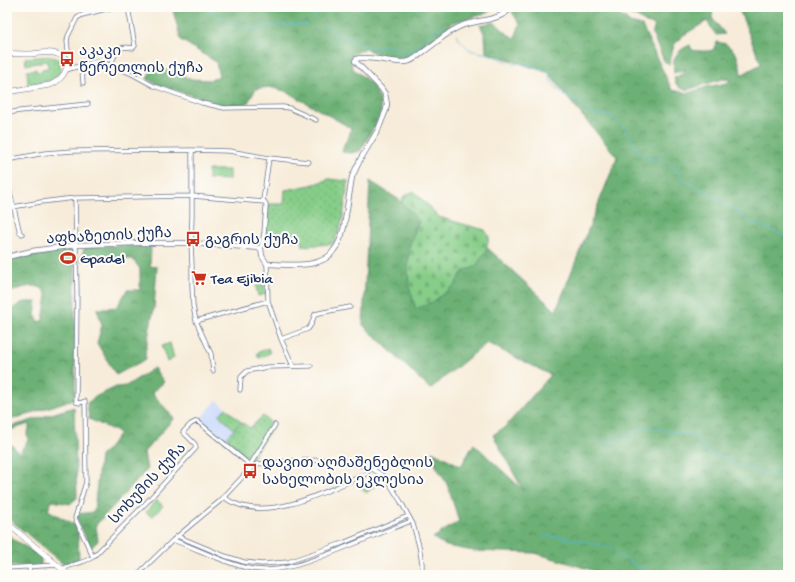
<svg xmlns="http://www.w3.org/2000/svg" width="795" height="582" font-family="'Gochi Hand','Noto Sans Georgian',sans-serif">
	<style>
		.built { fill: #ccdbfa }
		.grass { fill: url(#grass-dots); stroke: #507e73 }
		.forest { fill: url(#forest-crowns); stroke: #447069 }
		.cemetery { fill: url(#cemetery-stones); stroke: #507e73 }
		.garden { fill: #86cd88; stroke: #507e73 }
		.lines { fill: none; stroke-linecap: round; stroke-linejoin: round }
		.stream { stroke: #52b8d1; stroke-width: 1 }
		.minor-casing { stroke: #687189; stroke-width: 5 }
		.tertiary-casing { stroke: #687189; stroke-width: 6 }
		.secondary-casing { stroke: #687189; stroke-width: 6 }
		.minor { stroke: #fff; stroke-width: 3.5 }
		.tertiary { stroke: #fff; stroke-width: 4.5 }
		.secondary { stroke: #fff; stroke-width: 5 }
		.labels { text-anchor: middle; stroke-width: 4; stroke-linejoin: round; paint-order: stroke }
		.poi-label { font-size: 15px; fill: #1b2f5e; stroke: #fdfcf7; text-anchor: start }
		.street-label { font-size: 15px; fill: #1b2f5e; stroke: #fdfcf7 }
	</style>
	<defs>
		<pattern id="grass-dots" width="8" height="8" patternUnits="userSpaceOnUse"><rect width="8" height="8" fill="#86cd88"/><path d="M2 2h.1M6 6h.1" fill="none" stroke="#73b078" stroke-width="1.8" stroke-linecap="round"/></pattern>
		<pattern id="forest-crowns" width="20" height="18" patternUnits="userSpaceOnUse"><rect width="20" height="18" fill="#6cb074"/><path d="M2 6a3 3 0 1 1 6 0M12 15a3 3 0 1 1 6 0" fill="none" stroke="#589062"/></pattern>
		<pattern id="cemetery-stones" width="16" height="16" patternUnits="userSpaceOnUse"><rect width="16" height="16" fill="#86cd88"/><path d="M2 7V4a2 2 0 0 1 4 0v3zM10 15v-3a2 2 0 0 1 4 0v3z" fill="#73b078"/></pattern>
	</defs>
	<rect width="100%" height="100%" fill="#fdfcf7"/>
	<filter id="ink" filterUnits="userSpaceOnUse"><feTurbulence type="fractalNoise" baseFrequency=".025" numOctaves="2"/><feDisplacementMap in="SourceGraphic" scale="8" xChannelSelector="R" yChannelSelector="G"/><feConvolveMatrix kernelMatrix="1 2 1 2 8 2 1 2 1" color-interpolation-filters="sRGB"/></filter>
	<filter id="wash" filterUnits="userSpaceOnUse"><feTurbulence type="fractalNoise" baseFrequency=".012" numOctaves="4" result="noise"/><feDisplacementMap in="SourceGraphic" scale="16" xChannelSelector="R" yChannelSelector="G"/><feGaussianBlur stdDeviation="0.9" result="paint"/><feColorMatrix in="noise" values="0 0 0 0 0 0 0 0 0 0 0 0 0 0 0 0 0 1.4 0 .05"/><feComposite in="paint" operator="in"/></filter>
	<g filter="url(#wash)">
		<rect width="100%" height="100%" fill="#f7ecd9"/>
		<path class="built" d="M217,400L226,408L219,415L234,429L224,440L200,419Z"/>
		<path class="grass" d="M51,56L60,60L61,72L51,81L28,84L27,71L36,69L37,72L42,71V69L48,68L47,61L26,65L25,58Z
			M329,179L348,181C345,200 344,230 332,244L303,246L302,240H283L264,242L268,204H284L285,190L311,185Z
			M263,416L270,422L272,427L249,462L224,440L241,422L250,428Z"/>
		<path class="forest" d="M172,7H499L481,15L454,22L410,58H388L365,49L351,55L352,68L371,83L380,100L381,112L375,126L360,151L351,153L342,152L344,144L349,137L351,128L285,91L269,87L256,89L247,104L222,105L157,84L147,79L154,66L168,70L190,79L211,80L219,76L216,62L181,40Z
			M516,7H561L567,11L578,7H591L616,14L625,18L630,23L642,26L672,90L688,93L707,87L727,83L731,80L722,79L687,90L680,88L676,84L674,78L682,74L685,69L674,73C672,58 676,51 690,45L692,50C699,51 706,52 713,50L717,42L726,44L736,53L740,66L741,75L761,64L738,7H788V575H608L535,553L474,551L446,546L433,538L459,521L447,484L436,466L432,451L461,466L474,444L523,490L513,472L493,435L505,427L551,375L487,343L430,389L363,325L370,181L401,201L480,241L556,311L617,157L570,101L549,73L486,52L485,35L480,25L494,22L509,35L515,38L520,24L512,12Z
			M625,7H713L712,18L725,34L716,35L707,21L682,36L674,45L669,65L664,61L661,54L654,38L652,34L655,25L646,23L637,17L633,16L626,10Z
			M148,244L151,249L150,266L157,267L154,308L145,353L146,359L116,375L97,343L102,325L97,309L117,307L127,290H140V269L133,259H125L88,261L87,260L79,261C81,254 83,253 85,247Z
			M74,248V251L61,253L75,264V396L74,399L7,421V312L23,302H37L35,315L39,322L43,320L47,296C45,292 43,288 39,287C30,284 15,290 7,294V260L30,255Z
			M154,368L164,382L152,393L174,418L144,452L147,470L96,525L98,541L91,548L77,519V514L94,512L100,456L106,451L120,433L89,419L87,403L97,396L116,387L126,386Z
			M74,407L77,498L70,504L52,501L48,510L75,525L78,534L79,561L64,565L7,517V441L14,447L19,454L28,440L27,433L29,430V424L7,431V428Z
			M7,533L14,540L41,556V566H7Z"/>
		<path class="cemetery" d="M414,191L439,217L459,223L485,230L489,237L486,251L475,267L463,271L454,286L431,303L416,309L409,286L408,267L410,244L419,221L402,203L403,197Z"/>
		<path class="garden" d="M208,170H229V180L208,179Z
			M74,251L75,264L63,266L61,253Z
			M264,285L266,294L258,296L256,286Z
			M170,343L174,358L167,362L162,346Z
			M268,348L270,353L259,358L257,353Z
			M226,408L241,422L234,429L219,415Z
			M375,476L379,483L366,493L361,487Z
			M156,500L163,506L152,517L146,512Z"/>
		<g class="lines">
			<path class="stream" d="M207,7L217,16L232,22L252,29H259L267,26L278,25L307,24
				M314,7L315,17
				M324,26C339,35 356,45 374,48C378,48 382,46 387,46C396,47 400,53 410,50C425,46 431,23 448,28
				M456,34L459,39L470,50L478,52L489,54L513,64L522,63L549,71L551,82L565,96L579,102L594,115H611L622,125L630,136L637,150L647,159L659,158L676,169L681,177L698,188L707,192L736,210L750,223L768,228L788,238
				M603,442L614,441L644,428H652L664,430L695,436L707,452L725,458L739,466L758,472L781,475L788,478
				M543,536L562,537L610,547L626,560L649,571L661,575"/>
		</g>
	</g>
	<g filter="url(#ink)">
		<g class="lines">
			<defs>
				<path id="minor" d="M111,65C116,52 116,45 133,48L135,46L129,13L126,7
					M80,66L82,70L83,83
					M72,68L68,50L67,41L68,36L77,18L82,15L114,7
					M66,70L93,62H98L105,63L132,74L154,86L202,103L224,108L283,107L289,108L316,120
					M7,113L20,111L88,104
					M192,150V217L191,243L192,265V286L193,306L196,321L268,301
					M7,160L45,153L73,151L192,150L229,151L269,158L309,162
					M7,180L20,233L22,234
					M75,198L77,293L76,402L80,403L85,401L86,482L75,518L93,557
					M7,208L41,202L75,198L192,196L265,202
					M261,248L264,233L266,207V204L263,200L269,158
					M267,264L268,301L281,339L293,366
					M196,321L211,354L213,371
					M281,339L308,329L311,325L315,314L324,312L350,307
					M240,390L241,377L247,371L267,367L311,366
					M250,465L275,425
					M224,497C227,499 230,502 234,503C274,521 330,489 366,474L371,468
					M177,536L225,556L244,562L262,564L288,562L343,543L408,516
					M173,540C198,549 222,562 247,568C281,576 320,557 351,545C371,537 391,529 411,521
					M29,567L30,575
					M7,568L57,565
					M62,569C72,564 84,563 93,557L145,504L196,448L195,444L183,432L191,424L197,421L250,465L249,469
					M137,575L173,540L220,501L249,470L257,464L293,461L324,460L330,459L345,461L371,468L386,478L401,502L413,524L419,546L422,563V575"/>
				<path id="tertiary" d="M7,257L32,251L76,245L139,243H191L261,248L262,256L267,264C287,264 322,270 334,250C339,244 342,235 344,227L352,177L360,160L378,130L386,110L387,104L385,94L381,88L355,61L356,59C366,55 392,63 405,62C412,62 418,56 423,52C435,44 448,31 461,26C478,19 499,22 512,7"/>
				<path id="secondary" d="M7,53C15,54 23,54 32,54C40,53 49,51 57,54C76,60 64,80 50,85L7,92
					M7,523L69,575"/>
			</defs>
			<use href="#minor" class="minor-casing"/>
			<use href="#tertiary" class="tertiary-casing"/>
			<use href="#secondary" class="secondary-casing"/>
			<use href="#minor" class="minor"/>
			<use href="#tertiary" class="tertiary"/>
			<use href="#secondary" class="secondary"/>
		</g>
	</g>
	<defs>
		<symbol id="bus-bare" viewBox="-9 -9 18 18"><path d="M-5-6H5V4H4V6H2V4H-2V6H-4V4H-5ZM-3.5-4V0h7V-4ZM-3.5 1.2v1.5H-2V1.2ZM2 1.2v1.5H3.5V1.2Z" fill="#c8321e" stroke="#fdfcf7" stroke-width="2.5" paint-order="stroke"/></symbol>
		<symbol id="stadium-bare" viewBox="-9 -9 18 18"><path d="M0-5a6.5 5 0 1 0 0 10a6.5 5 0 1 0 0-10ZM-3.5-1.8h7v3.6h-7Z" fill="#c8321e" stroke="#fdfcf7" stroke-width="2.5" paint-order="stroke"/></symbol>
		<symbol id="supermarket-bare" viewBox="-9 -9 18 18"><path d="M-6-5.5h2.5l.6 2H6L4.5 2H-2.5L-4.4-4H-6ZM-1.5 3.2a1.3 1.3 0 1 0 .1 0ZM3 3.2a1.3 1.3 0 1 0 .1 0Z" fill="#c8321e" stroke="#fdfcf7" stroke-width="2.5" paint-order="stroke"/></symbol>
	</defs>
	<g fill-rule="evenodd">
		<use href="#bus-bare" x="56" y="48" width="22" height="22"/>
		<use href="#bus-bare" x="182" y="228" width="22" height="22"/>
		<use href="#stadium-bare" x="57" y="247" width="22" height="22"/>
		<use href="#supermarket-bare" x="188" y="267" width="22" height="22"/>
		<use href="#bus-bare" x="239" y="460" width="22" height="22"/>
	</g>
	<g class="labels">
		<g class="poi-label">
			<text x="79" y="55">აკაკი<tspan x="79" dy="17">წერეთლის ქუჩა</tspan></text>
			<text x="205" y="244">გაგრის ქუჩა</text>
			<text x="80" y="263">Gpadel</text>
			<text x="211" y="283">Tea Ejibia</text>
			<text x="262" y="467">დავით აღმაშენებლის<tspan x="262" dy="17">სახელობის ეკლესია</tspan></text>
		</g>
		<g class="street-label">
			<text transform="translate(109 235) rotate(-3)" y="5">აფხაზეთის ქუჩა</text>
			<text transform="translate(147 483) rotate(-47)" y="5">სოხუმის ქუჩა</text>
		</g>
	</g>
	<rect width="795" height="582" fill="none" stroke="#fdfcf7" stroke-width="24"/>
</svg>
